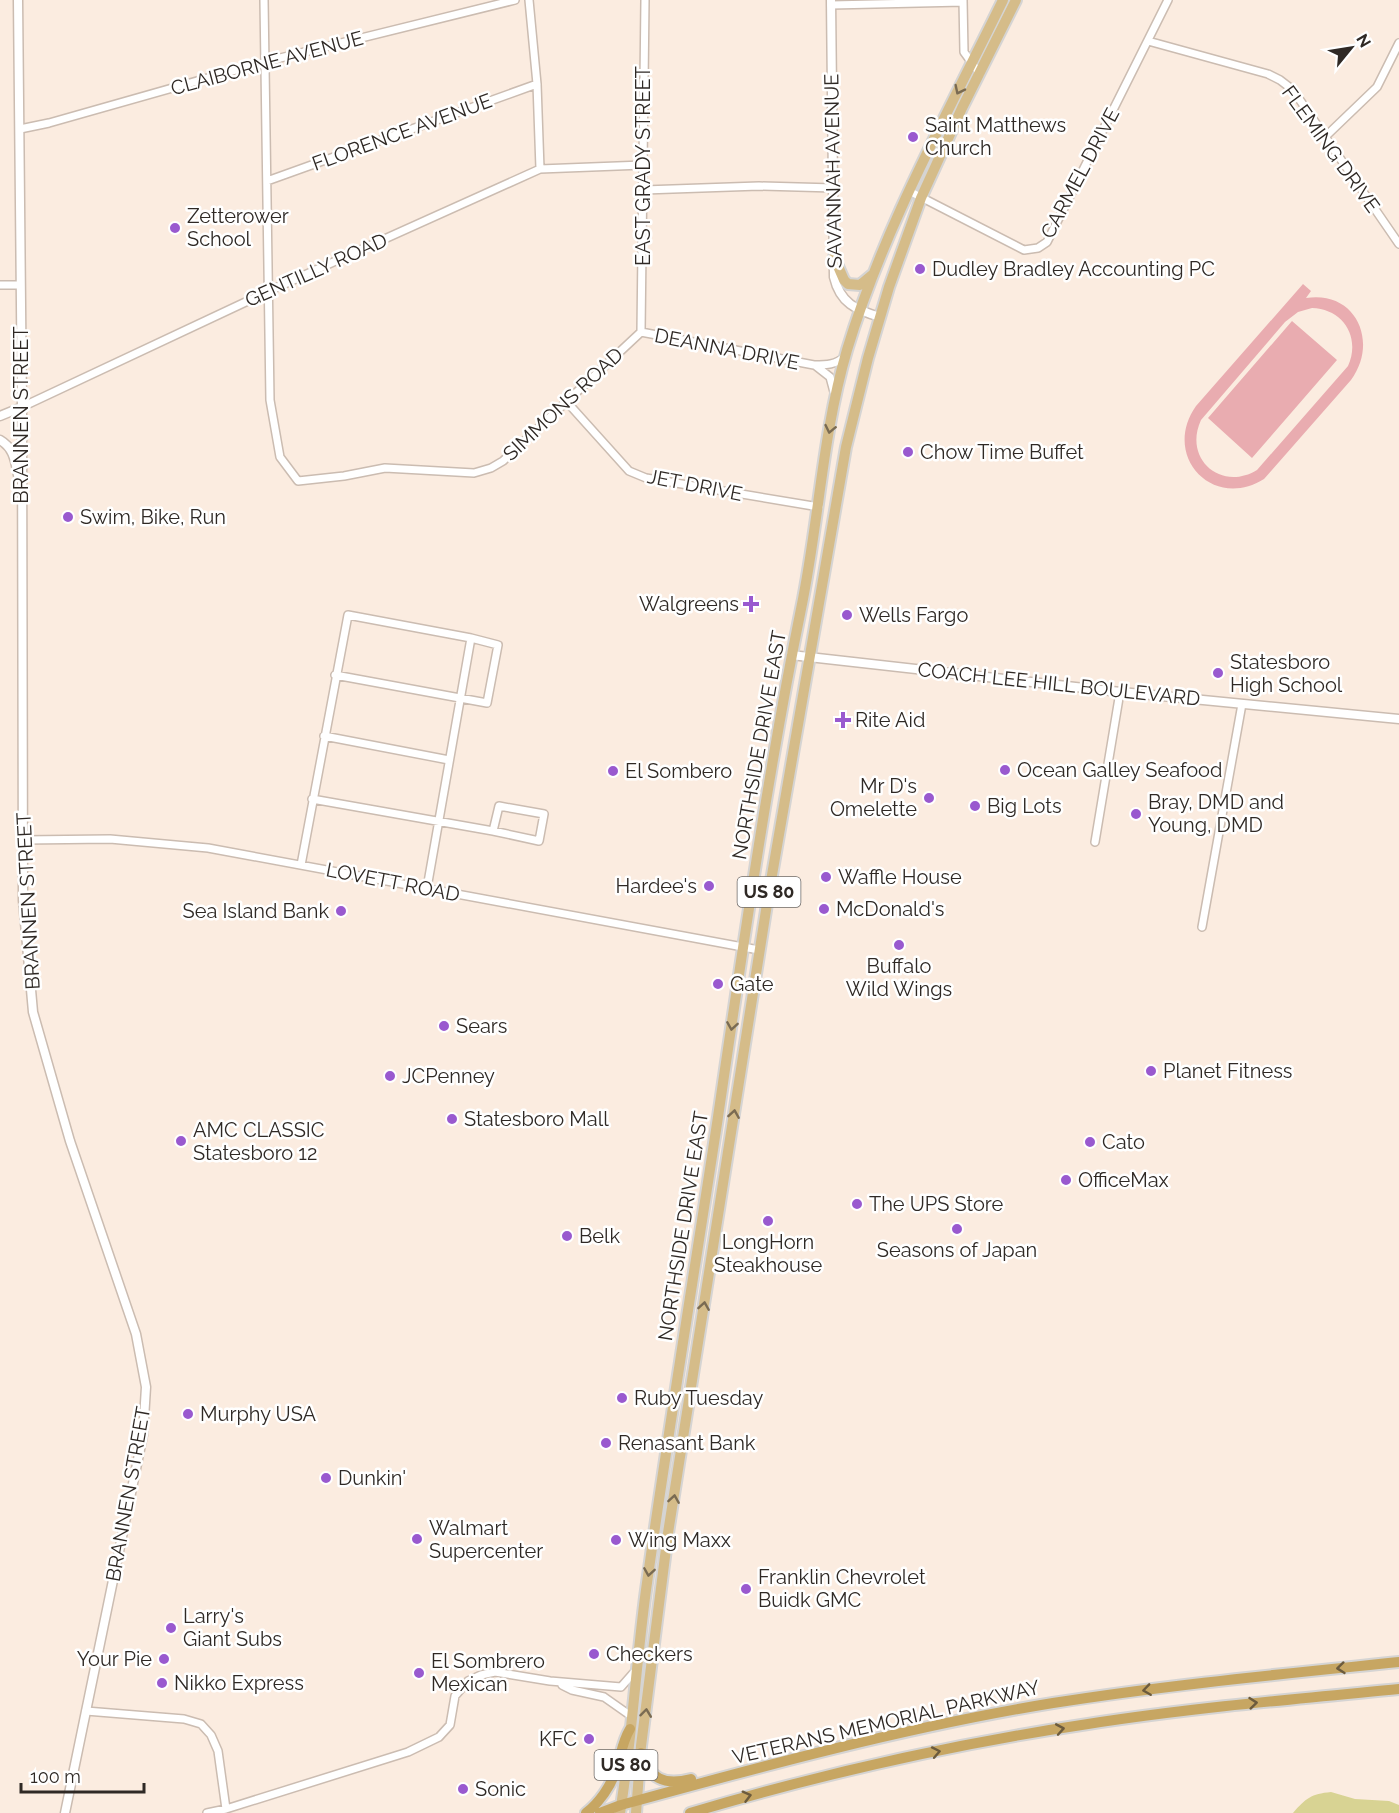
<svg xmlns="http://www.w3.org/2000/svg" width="1399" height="1813" font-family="Raleway,sans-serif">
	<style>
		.green { fill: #e9acb0; fill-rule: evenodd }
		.water { fill: #d8d393 }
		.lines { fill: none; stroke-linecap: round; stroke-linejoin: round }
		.minor-casing { stroke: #cbbcb1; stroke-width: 10 }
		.tertiary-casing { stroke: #cbbcb1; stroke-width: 11 }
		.primary-casing { stroke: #d5d4d3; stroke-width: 14 }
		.trunk-casing { stroke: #d5d4d3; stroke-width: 14 }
		.minor { stroke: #fff; stroke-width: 7 }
		.tertiary { stroke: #fff; stroke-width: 8 }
		.primary { stroke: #d5bc89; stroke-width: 10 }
		.trunk { stroke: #c7a662; stroke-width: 10 }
		.oneway { stroke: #7a6b52 }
		.oneway2 { stroke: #6c5b3d }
		.poi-dot { fill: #9959cf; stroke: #fff; stroke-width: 2 }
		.labels { text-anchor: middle; stroke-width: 5; stroke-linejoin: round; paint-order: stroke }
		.shield { fill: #fff; stroke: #6d6966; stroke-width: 1.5 }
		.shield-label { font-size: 18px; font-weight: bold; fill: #2f2925 }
		.street-label { font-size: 20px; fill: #2f2925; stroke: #fff }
		.poi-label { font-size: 20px; fill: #2f2925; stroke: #fff; text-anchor: start }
	</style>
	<rect width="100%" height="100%" fill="#fbece0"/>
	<path class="green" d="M1303,284L1311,291L1306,298C1356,290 1379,342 1351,380L1264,479C1213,511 1161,456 1196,406ZM1312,308C1343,309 1361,337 1348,366L1257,470C1221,492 1183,459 1201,420L1285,322L1298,312Z
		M1292,321L1337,360L1252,458L1208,418Z"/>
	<path class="water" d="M1331,1792L1355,1799L1389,1801L1399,1805V1813H1293C1306,1798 1311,1794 1331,1792Z"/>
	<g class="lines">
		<defs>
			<path id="minor" d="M264,0L270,400L280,457L298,481L344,476L385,468L474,473L491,468L503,461L641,332
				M529,0L537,84L540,169
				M963,0L964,52L980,74
				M831,5L963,2
				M1148,41L1268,74L1280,80L1293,90L1399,244
				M20,129L49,123L264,62L515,0
				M1326,136L1377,87L1399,43
				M267,181L537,84
				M644,190L759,186L834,188
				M909,191L1024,250L1038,248L1047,242L1168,0
				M0,285H20
				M641,332L645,0
				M641,332L814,365C827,365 835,365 846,356
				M816,366L830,377L834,392
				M566,401L629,471L646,478L819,507
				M22,407L269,291L540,169L643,165
				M324,736L449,760
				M312,799L493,831L539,841L544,814L499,806L493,831
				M23,840L110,839L208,848L759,950
				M1095,842L1120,692
				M301,865L348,615L471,638L498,645L487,703L335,675
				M427,888L471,638
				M1202,927L1242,704
				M562,1685L572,1690L604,1697L631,1716
				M86,1711L184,1719L201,1724L211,1735L218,1751L226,1809
				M207,1813L226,1809L408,1752L439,1737L450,1725L455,1696L468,1681L481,1675L495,1672L550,1681L621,1687L636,1670"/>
			<path id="tertiary" d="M18,0L22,407L23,900L33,1012L70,1141L136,1334L146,1387L143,1435L65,1813
				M831,0L834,277C840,303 856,310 880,317
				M0,416L22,407
				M0,440C14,448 15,461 18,475
				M791,655L1111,691L1399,719"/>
			<path id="primary" d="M834,257L844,280L848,284L860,285L872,275
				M620,1813C632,1739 636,1664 646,1590C668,1432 694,1275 718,1117C743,947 767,777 801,609C819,523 822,435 847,350C884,227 947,115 1003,0
				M636,1813L641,1746L668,1533L767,904L846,447L868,358L889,287L921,198L962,108L1016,0"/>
			<path id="trunk" d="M641,1753C650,1779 664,1786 691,1779
				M586,1813C599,1803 611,1786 616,1770C621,1756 622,1742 630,1729
				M600,1813L621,1805C763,1766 906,1727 1053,1703C1167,1685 1283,1674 1399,1662
				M690,1813C821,1774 954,1744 1088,1724C1191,1708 1295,1699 1399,1689"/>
		</defs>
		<use href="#minor" class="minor-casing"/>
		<use href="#tertiary" class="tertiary-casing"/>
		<use href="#primary" class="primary-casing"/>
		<use href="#trunk" class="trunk-casing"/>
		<use href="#minor" class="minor"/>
		<use href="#tertiary" class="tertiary"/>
		<use href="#primary" class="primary"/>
		<use href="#trunk" class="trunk"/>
	</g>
	<defs><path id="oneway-chevron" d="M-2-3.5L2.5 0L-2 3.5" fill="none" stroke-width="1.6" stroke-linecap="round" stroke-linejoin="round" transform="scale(1.5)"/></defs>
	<g class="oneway">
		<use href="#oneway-chevron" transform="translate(959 90) rotate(116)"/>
		<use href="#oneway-chevron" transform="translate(830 429) rotate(102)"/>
		<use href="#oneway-chevron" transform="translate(732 1026) rotate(99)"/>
		<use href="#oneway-chevron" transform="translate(734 1114) rotate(-81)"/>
		<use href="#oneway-chevron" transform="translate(704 1306) rotate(-81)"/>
		<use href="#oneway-chevron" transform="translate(674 1499) rotate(-81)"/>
		<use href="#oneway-chevron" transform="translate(649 1572) rotate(99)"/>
		<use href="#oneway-chevron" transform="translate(646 1713) rotate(-83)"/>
	</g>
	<g class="oneway2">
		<use href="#oneway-chevron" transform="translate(1341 1668) rotate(174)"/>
		<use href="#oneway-chevron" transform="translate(1147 1690) rotate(172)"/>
		<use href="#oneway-chevron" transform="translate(1253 1703) rotate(-6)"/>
		<use href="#oneway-chevron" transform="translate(1060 1729) rotate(-10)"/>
		<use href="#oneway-chevron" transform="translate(936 1752) rotate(-11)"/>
		<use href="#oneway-chevron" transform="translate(747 1796) rotate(-15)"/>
	</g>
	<g class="poi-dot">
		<circle cx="913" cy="137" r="6"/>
		<circle cx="175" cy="228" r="6"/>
		<circle cx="920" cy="269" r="6"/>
		<circle cx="908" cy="452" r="6"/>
		<circle cx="68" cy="517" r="6"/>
		<path d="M748 595h6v6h6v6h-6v6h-6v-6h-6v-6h6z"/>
		<circle cx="847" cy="615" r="6"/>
		<circle cx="1218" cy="673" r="6"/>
		<path d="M840 711h6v6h6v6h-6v6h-6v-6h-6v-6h6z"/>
		<circle cx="1005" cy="770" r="6"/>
		<circle cx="613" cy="771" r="6"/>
		<circle cx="929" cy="798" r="6"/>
		<circle cx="975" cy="806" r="6"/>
		<circle cx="1136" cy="814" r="6"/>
		<circle cx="826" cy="877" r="6"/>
		<circle cx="709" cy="886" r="6"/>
		<circle cx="824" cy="909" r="6"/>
		<circle cx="341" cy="911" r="6"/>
		<circle cx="899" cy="945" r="6"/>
		<circle cx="718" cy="984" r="6"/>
		<circle cx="444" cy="1026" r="6"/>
		<circle cx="1151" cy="1071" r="6"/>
		<circle cx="390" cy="1076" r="6"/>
		<circle cx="452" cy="1119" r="6"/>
		<circle cx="181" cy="1141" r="6"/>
		<circle cx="1090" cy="1142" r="6"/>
		<circle cx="1066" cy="1180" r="6"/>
		<circle cx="857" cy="1204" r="6"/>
		<circle cx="768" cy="1221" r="6"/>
		<circle cx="957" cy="1229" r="6"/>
		<circle cx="567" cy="1236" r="6"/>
		<circle cx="622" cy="1398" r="6"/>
		<circle cx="188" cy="1414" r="6"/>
		<circle cx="606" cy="1443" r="6"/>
		<circle cx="326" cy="1478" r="6"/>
		<circle cx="417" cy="1539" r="6"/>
		<circle cx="616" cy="1540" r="6"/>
		<circle cx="746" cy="1589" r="6"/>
		<circle cx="171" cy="1628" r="6"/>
		<circle cx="594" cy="1654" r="6"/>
		<circle cx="164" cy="1659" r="6"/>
		<circle cx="419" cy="1673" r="6"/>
		<circle cx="162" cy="1683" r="6"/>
		<circle cx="589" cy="1739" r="6"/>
		<circle cx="463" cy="1789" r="6"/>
	</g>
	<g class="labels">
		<g class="shield">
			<rect x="737.5" y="877" width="63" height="30" rx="4.5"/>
			<rect x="594.5" y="1750" width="63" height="30" rx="4.5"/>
		</g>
		<g class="shield-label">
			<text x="769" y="898">US 80</text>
			<text x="626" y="1771">US 80</text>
		</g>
		<g class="street-label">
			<text transform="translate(267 63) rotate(-15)" y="7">CLAIBORNE AVENUE</text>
			<text transform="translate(402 132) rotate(-20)" y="7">FLORENCE AVENUE</text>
			<text transform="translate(1331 149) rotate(54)" y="7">FLEMING DRIVE</text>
			<text transform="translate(643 166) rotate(-90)" y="7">EAST GRADY STREET</text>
			<text transform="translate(833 171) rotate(-91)" y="7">SAVANNAH AVENUE</text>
			<text transform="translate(1080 173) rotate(-62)" y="7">CARMEL DRIVE</text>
			<text transform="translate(316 270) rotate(-24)" y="7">GENTILLY ROAD</text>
			<text transform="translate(727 349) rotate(11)" y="7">DEANNA DRIVE</text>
			<text transform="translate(563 404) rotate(-43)" y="7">SIMMONS ROAD</text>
			<text transform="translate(21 415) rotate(-90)" y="7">BRANNEN STREET</text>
			<text transform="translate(695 485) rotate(11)" y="7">JET DRIVE</text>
			<text transform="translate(1059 684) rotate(6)" y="7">COACH LEE HILL BOULEVARD</text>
			<text transform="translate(759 745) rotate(-80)" y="7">NORTHSIDE DRIVE EAST</text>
			<text transform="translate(393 882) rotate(11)" y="7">LOVETT ROAD</text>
			<text transform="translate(28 901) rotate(-93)" y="7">BRANNEN STREET</text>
			<text transform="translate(683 1226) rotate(-81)" y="7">NORTHSIDE DRIVE EAST</text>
			<text transform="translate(128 1494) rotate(-80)" y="7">BRANNEN STREET</text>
			<text transform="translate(886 1722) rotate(-13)" y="7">VETERANS MEMORIAL PARKWAY</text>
		</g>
		<g class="poi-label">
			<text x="925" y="132">Saint Matthews<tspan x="925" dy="23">Church</tspan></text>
			<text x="187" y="223">Zetterower<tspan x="187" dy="23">School</tspan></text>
			<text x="932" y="276">Dudley Bradley Accounting PC</text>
			<text x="920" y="459">Chow Time Buffet</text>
			<text x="80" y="524">Swim, Bike, Run</text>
			<text x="739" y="611" text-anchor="end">Walgreens</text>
			<text x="859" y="622">Wells Fargo</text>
			<text x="1230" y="669">Statesboro<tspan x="1230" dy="23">High School</tspan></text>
			<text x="855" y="727">Rite Aid</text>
			<text x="1017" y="777">Ocean Galley Seafood</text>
			<text x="625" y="778">El Sombero</text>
			<text x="917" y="793" text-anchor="end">Mr D's<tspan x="917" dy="23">Omelette</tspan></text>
			<text x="1148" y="809">Bray, DMD and<tspan x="1148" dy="23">Young, DMD</tspan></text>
			<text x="987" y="813">Big Lots</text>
			<text x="838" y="884">Waffle House</text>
			<text x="697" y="893" text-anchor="end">Hardee's</text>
			<text x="836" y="916">McDonald's</text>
			<text x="329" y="918" text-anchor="end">Sea Island Bank</text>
			<text x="899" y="973" text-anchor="middle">Buffalo<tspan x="899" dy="23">Wild Wings</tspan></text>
			<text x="730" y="991">Gate</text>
			<text x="456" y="1033">Sears</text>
			<text x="1163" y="1078">Planet Fitness</text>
			<text x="402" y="1083">JCPenney</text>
			<text x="464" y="1126">Statesboro Mall</text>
			<text x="193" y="1137">AMC CLASSIC<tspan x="193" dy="23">Statesboro 12</tspan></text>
			<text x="1102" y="1149">Cato</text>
			<text x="1078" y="1187">OfficeMax</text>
			<text x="869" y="1211">The UPS Store</text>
			<text x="579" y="1243">Belk</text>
			<text x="768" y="1249" text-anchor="middle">LongHorn<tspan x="768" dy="23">Steakhouse</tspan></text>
			<text x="957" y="1257" text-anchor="middle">Seasons of Japan</text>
			<text x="634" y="1405">Ruby Tuesday</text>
			<text x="200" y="1421">Murphy USA</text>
			<text x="618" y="1450">Renasant Bank</text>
			<text x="338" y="1485">Dunkin'</text>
			<text x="429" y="1535">Walmart<tspan x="429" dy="23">Supercenter</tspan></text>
			<text x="628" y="1547">Wing Maxx</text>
			<text x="758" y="1584">Franklin Chevrolet<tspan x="758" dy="23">Buidk GMC</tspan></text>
			<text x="183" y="1623">Larry's<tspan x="183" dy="23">Giant Subs</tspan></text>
			<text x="606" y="1661">Checkers</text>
			<text x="152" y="1666" text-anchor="end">Your Pie</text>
			<text x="431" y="1668">El Sombrero<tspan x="431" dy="23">Mexican</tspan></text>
			<text x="174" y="1690">Nikko Express</text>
			<text x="577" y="1746" text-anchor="end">KFC</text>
			<text x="475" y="1796">Sonic</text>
		</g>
	</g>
	<g transform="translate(1351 48) rotate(60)" stroke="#ffffff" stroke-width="4.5" paint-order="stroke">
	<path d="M0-4.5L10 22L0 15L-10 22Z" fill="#2f2925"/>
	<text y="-9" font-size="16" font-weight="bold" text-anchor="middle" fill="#2f2925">N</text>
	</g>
	<path d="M21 1783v9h123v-9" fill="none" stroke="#2f2925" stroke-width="3"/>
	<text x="30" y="1783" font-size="18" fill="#2f2925" stroke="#ffffff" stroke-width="4.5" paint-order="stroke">100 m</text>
</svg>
